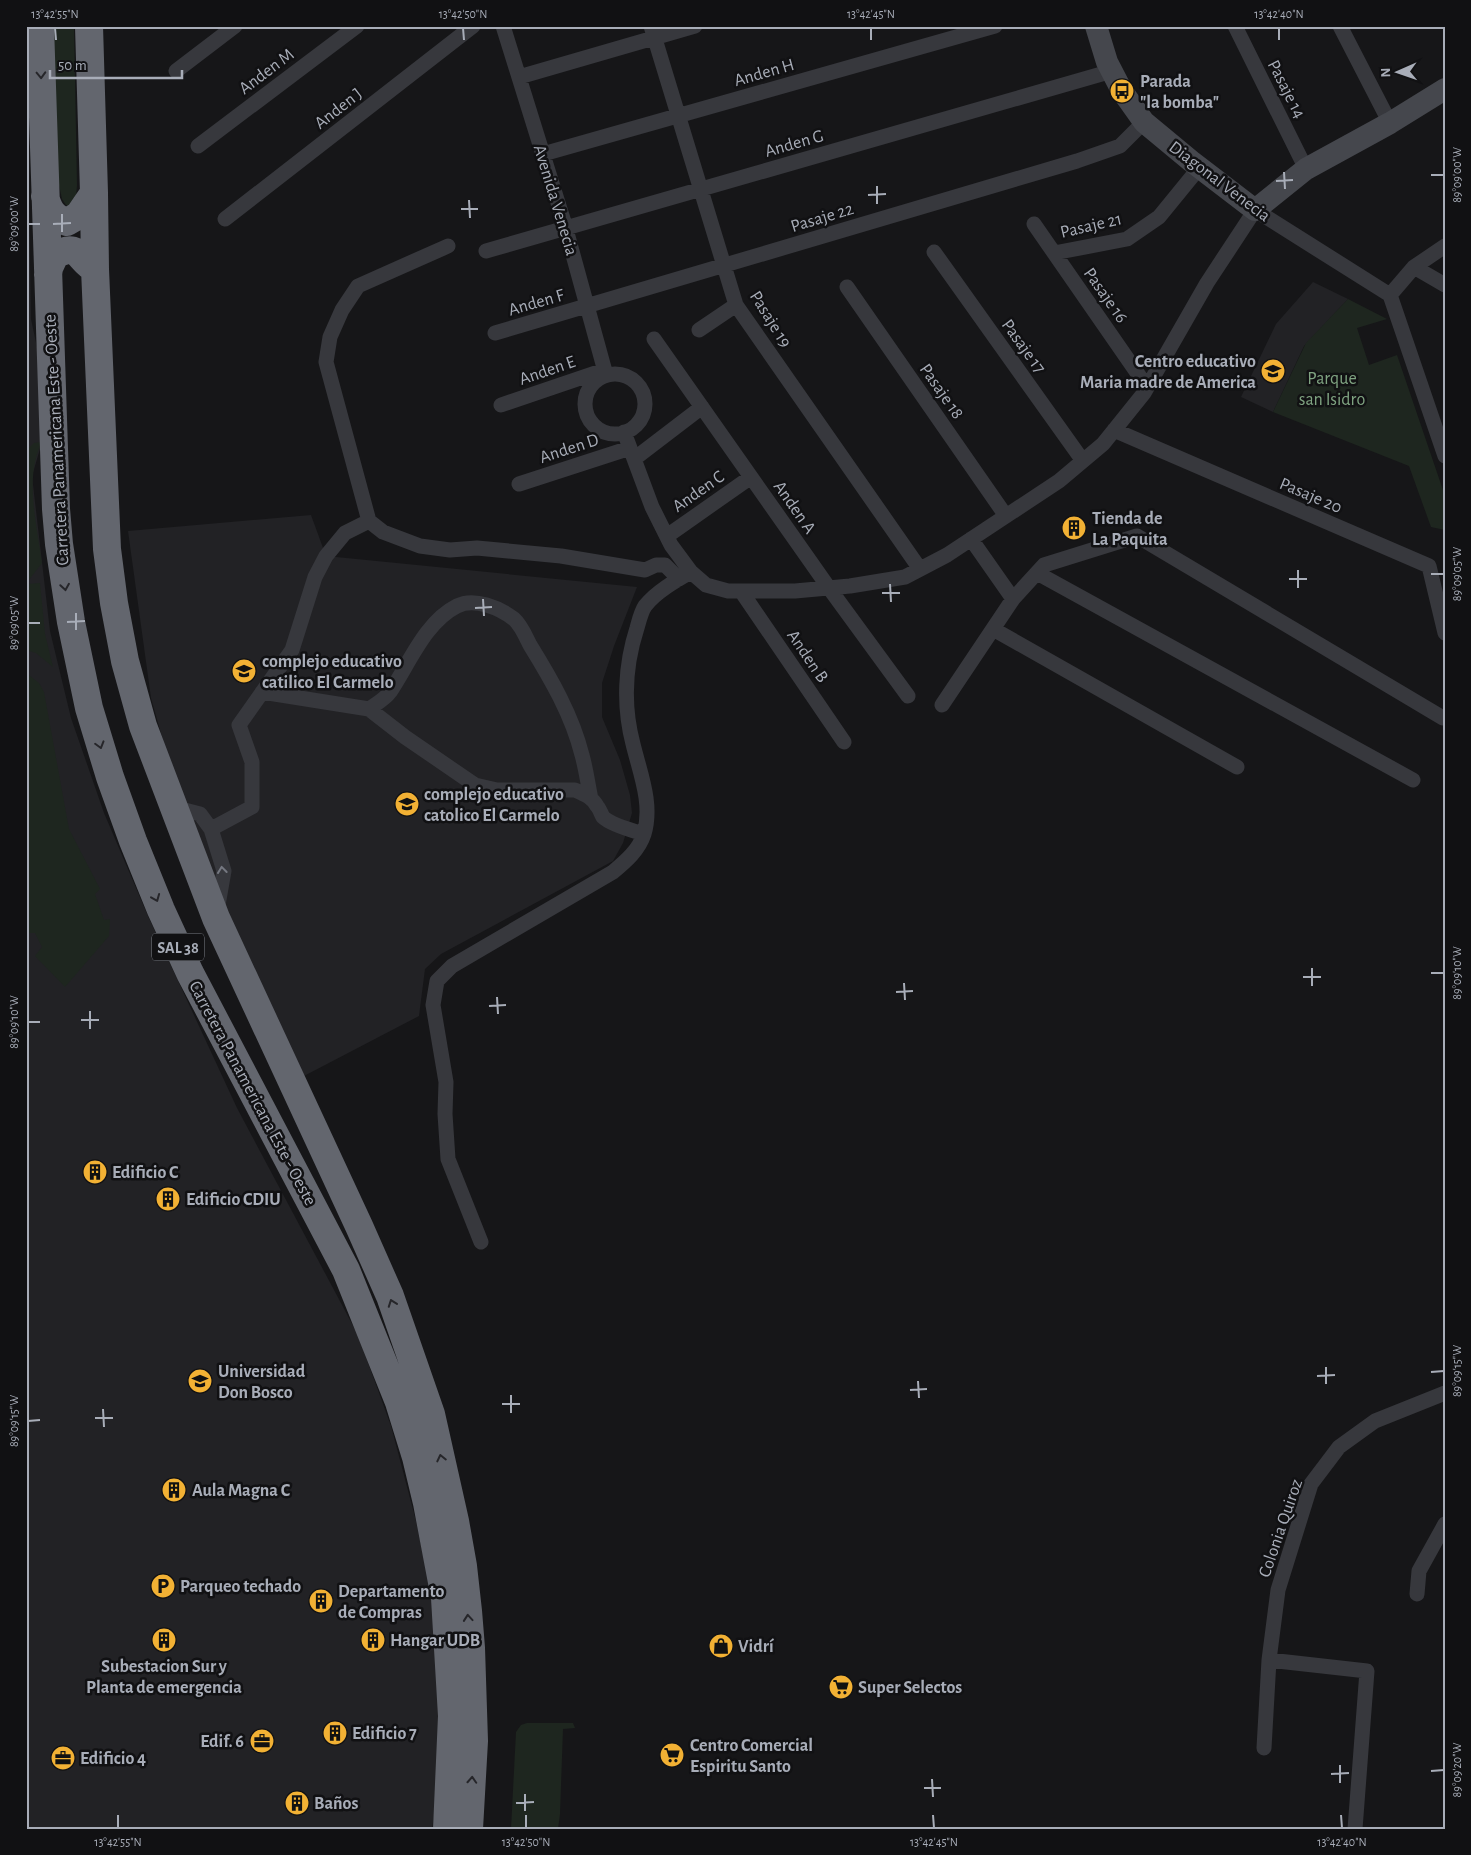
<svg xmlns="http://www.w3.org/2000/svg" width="1471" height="1855" font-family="'Alegreya Sans',sans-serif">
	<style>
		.built { fill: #222225 }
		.green { fill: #1e261f }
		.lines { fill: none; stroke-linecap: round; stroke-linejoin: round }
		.street { stroke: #37383d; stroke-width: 15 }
		.secondary { stroke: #45474d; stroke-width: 22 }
		.highway { stroke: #63666e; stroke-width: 28 }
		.oneway { stroke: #26262a }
		.oneway2 { stroke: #757881 }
		.ticks { fill: none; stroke: #a8adb8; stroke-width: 2 }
		.labels { text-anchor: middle; stroke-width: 5; stroke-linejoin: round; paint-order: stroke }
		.shield { fill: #111113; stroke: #7b7e86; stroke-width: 1 }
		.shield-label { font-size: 16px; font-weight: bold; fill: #a8adb8 }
		.street-label { font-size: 18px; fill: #a8adb8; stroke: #111113 }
		.poi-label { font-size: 18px; font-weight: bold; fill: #a8adb8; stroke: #111113; text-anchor: start }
		.park-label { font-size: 18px; fill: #7fa381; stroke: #111113 }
		.neatline { fill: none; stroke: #a8adb8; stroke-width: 2 }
		.ticks-label { font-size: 12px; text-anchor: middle; fill: #a8adb8 }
	</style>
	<rect width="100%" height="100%" fill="#161618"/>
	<path class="built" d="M26,198L29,203L31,319L39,357L42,442L32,476L50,631L71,718L104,813L148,916L237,1108L358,1335L391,1426L416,1521L433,1602L442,1667L436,1803L432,1829H26Z
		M1313,282L1348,299L1304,346L1273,412L1241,397L1276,324Z
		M311,515L326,556L637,587L614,646L602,683V717L620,760L630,795L632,813L623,843L613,861L441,954L425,969L419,1016L302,1077L225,916L175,783L151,698L128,531Z"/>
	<path class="green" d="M50,26H74L77,185L76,196L70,206L66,205L62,199L56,171Z
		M1348,299L1387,319L1357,328L1369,365L1397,355L1445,496V530L1431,527L1409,466L1273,412L1306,343Z
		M42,442C24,476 37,526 42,563L28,581V584L40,583L45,634L53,667L36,653L26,650V572L28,570L26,568V451L34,443Z
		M26,673L39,683L44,692L69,829L100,889L95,894L104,920L110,919L109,936L65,987L35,956L42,947L35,933H26Z
		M527,1723H573L575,1728L563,1729L560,1814L558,1829H511L516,1732L521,1725Z"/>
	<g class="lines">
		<path class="street" d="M503,26L564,222L606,375
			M651,26L736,305L920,569
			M1235,26L1306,169
			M1340,26L1390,123
			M176,71L235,26
			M519,77L695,26
			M198,146L357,26
			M543,154L995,26
			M225,219L473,26
			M1034,224L1147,387
			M448,246L358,286L342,310L330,337L326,362L369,521L383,532L420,546L450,550L477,548L561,556L645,570L656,565H665L679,579
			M486,251L1112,71
			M934,252L1083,461
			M1054,253L1127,239L1159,217L1199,168
			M1414,267L1445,285
			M847,287L1006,516
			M1390,295L1445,456
			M1390,295L1414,267L1445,246
			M699,330L736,305
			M495,333L1077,161L1120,146L1144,122
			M654,339L829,588L908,696
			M585 404a30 30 0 1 1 60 0a30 30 0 1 1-60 0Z
			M501,405L604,370
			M1114,430L1429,566L1445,633
			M624,432L652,507L671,545L691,572L706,585L728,591H795L850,586L905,577L947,555L1059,481L1103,444L1144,393L1207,283L1255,210L1390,295
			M634,459L702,407
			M519,484L630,448
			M667,536L751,477
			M971,539L1013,599
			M1037,573L1413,780
			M741,591L844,742
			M993,629L1237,767
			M262,692L369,709L405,737L475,785L497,790H575C584,794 592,797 597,806C600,809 601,814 603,817C611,825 634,831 644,834
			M942,705L1013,599L1044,565L1137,536L1443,718
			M369,709C376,704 385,699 390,692C409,664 425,622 457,606C474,597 500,608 514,619C521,625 526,637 530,645C551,679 572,715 582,755C586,769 588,785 591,799
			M173,807L200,814L211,829L224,871L217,911
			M211,829L252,807V762L239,725L292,650L315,577L326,556L345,533L369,521
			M481,1242L448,1159L445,1114L446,1082L433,1005L437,981L452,966L613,872C626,861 639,850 644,834C653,804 640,773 633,744C623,706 625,665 637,628C639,621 641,612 645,606C656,592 675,581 691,572
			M1417,1594L1419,1571L1445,1524
			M1269,1660L1367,1671L1355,1829
			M1264,1748L1269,1660L1278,1590L1311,1484L1339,1447L1375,1421L1445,1393"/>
		<path class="secondary" d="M1096,26L1107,62L1122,91L1144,122L1191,161L1255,210L1306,169L1390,123L1445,89"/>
		<path class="highway" d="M40,26L56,509L59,544L71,622L89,708L110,777L133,841L161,910L190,973L346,1270L399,1402L416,1457L427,1503L445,1598L452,1716L447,1829
			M89,26L94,193L95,269L107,549L114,603L125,661L143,726L216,918L359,1226L390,1296L431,1414L455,1521L463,1566L468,1611L471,1648L474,1741L469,1829
			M45,196C48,209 53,218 67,222L79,215L94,193
			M48,275L49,268L55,255C80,241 78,261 95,269"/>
	</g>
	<defs><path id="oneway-chevron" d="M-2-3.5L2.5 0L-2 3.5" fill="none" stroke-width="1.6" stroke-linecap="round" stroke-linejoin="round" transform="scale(1.25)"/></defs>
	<g class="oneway">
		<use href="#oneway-chevron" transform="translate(41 75) rotate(88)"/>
		<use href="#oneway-chevron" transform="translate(65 587) rotate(81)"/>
		<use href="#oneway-chevron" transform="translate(100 745) rotate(74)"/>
		<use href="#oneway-chevron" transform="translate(156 898) rotate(68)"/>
		<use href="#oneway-chevron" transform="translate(392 1303) rotate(-110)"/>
		<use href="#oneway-chevron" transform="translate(441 1458) rotate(-103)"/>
		<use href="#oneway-chevron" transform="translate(468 1618) rotate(-95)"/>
		<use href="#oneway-chevron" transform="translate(472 1780) rotate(-87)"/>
	</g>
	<use class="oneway2" href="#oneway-chevron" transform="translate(222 870) rotate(-97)"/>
	<path class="ticks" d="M55,28L56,40M463,28L464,40M871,28V40M1279,28V40M1284,172L1285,189M1431,175H1444M1276,181L1293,180M877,186V204M868,195L886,194M469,200L470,218M461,209H478M62,214V232M28,224H40M53,224L71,223M1298,570V588M1431,574H1444M1289,579H1307M890,584L891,602M882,593H900M483,599L484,616M475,608L492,607M76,613V630M67,622L85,621M28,623H40M1312,968V986M1431,973H1444M1303,977H1321M904,983L905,1000M896,992L913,991M497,997L498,1014M489,1006L506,1005M90,1011V1029M81,1020H99M28,1022H40M1326,1367V1384M1431,1372L1444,1371M1317,1376L1335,1375M918,1381L919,1398M910,1390L927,1389M511,1395V1413M502,1404H520M103,1409L104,1427M95,1418H113M28,1421L40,1420M1340,1765V1783M1431,1771L1444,1770M1331,1774L1349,1773M932,1779L933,1797M924,1788H941M525,1794V1811M516,1803L534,1802M118,1815V1828M526,1815V1828M933,1815L934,1828M1341,1815L1342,1828"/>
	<defs>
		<symbol id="bus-disc" viewBox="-11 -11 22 22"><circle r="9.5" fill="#f2b134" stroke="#111113"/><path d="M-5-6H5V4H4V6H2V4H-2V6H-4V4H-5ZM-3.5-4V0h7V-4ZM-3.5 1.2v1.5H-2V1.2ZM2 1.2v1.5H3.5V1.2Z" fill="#111"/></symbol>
		<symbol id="school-disc" viewBox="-11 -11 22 22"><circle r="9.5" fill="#f2b134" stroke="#111113"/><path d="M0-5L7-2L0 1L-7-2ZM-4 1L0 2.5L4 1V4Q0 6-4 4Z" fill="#111"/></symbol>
		<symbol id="building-disc" viewBox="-11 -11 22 22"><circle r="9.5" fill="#f2b134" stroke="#111113"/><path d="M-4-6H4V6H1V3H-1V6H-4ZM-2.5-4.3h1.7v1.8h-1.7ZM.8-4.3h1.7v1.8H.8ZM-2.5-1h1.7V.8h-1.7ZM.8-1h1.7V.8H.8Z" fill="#111"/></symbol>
		<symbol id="university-disc" viewBox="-11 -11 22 22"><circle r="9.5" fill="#f2b134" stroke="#111113"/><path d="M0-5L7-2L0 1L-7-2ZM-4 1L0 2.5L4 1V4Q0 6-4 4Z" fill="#111"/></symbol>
		<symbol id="parking-disc" viewBox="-11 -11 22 22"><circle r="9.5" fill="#f2b134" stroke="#111113"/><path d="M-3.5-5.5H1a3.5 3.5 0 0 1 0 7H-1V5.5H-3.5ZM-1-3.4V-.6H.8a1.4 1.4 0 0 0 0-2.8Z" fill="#111"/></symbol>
		<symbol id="shop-disc" viewBox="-11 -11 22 22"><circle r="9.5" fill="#f2b134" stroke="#111113"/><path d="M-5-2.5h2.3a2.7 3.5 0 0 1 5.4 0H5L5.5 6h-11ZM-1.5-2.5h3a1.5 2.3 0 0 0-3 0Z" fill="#111"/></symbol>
		<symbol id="supermarket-disc" viewBox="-11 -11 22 22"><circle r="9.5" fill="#f2b134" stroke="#111113"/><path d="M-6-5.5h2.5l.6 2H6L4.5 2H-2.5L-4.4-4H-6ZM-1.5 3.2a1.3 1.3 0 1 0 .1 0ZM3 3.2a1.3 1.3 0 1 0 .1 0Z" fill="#111"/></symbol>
		<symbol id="office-disc" viewBox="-11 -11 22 22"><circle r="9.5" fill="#f2b134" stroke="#111113"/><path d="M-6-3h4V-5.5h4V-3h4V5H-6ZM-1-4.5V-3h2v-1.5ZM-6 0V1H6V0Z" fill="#111"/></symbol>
	</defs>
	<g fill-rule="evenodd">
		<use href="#bus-disc" x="1108" y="77" width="28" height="28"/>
		<use href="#school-disc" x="1259" y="357" width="28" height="28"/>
		<use href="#building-disc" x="1060" y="514" width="28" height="28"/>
		<use href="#school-disc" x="230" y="657" width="28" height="28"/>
		<use href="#school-disc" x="393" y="790" width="28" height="28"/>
		<use href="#building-disc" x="81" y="1158" width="28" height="28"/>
		<use href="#building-disc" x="154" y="1185" width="28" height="28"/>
		<use href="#university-disc" x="186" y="1367" width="28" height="28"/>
		<use href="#building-disc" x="160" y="1476" width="28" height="28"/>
		<use href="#parking-disc" x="149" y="1572" width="28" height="28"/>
		<use href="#building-disc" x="307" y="1587" width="28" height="28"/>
		<use href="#building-disc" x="150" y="1626" width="28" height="28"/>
		<use href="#building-disc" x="359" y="1626" width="28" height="28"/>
		<use href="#shop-disc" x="707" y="1632" width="28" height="28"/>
		<use href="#supermarket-disc" x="827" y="1673" width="28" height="28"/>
		<use href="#building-disc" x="321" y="1719" width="28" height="28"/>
		<use href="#office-disc" x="248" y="1727" width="28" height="28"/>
		<use href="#supermarket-disc" x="658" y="1741" width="28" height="28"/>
		<use href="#office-disc" x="49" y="1744" width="28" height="28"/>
		<use href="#building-disc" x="283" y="1789" width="28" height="28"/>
	</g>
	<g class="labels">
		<rect class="shield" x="152" y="933.5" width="52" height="27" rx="4"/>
		<g class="shield-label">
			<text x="178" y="953">SAL 38</text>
		</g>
		<g class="street-label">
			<text transform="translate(266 71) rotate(-37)" y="6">Anden M</text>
			<text transform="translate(764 72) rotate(-16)" y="6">Anden H</text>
			<text transform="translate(1287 89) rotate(63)" y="6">Pasaje 14</text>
			<text transform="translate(338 108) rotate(-38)" y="6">Anden J</text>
			<text transform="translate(794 143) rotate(-16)" y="6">Anden G</text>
			<text transform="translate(1220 181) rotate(37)" y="6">Diagonal Venecia</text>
			<text transform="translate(556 200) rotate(73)" y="6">Avenida Venecia</text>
			<text transform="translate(822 217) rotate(-17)" y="6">Pasaje 22</text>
			<text transform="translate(1091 225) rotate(-13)" y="6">Pasaje 21</text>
			<text transform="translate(1106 295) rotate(55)" y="6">Pasaje 16</text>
			<text transform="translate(536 302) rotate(-16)" y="6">Anden F</text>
			<text transform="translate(771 319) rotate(58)" y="6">Pasaje 19</text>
			<text transform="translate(1024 346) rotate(54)" y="6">Pasaje 17</text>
			<text transform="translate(547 370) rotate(-19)" y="6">Anden E</text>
			<text transform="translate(942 391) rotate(55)" y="6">Pasaje 18</text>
			<text transform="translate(56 440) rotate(-93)" y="6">Carretera Panamericana Este - Oeste</text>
			<text transform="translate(569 448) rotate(-18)" y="6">Anden D</text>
			<text transform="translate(698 491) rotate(-35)" y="6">Anden C</text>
			<text transform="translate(1311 495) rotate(23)" y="6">Pasaje 20</text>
			<text transform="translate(795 507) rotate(55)" y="6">Anden A</text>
			<text transform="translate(808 656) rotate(56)" y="6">Anden B</text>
			<text transform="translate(253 1093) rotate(62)" y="6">Carretera Panamericana Este - Oeste</text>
			<text transform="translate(1280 1528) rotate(-71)" y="6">Colonia Quiroz</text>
		</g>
		<g class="poi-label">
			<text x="1140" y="87">Parada<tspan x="1140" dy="21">"la bomba"</tspan></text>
			<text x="1256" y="367" text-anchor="end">Centro educativo<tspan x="1256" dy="21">Maria madre de America</tspan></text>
			<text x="1092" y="524">Tienda de<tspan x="1092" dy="21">La Paquita</tspan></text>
			<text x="262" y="667">complejo educativo<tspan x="262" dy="21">catilico El Carmelo</tspan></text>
			<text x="424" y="800">complejo educativo<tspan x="424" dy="21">catolico El Carmelo</tspan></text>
			<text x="112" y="1178">Edificio C</text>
			<text x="186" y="1205">Edificio CDIU</text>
			<text x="218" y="1377">Universidad<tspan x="218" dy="21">Don Bosco</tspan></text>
			<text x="192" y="1496">Aula Magna C</text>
			<text x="180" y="1592">Parqueo techado</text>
			<text x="338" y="1597">Departamento<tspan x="338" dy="21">de Compras</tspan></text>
			<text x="390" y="1646">Hangar UDB</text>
			<text x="738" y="1652">Vidrí</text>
			<text x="164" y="1672" text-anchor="middle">Subestacion Sur y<tspan x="164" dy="21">Planta de emergencia</tspan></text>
			<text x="858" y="1693">Super Selectos</text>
			<text x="352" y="1739">Edificio 7</text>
			<text x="244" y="1747" text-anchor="end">Edif. 6</text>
			<text x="690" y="1751">Centro Comercial<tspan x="690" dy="21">Espiritu Santo</tspan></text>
			<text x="80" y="1764">Edificio 4</text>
			<text x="314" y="1809">Baños</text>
		</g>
		<g class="park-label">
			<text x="1332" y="384">Parque<tspan x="1332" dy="21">san Isidro</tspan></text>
		</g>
	</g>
	<rect width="1471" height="1855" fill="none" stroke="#111113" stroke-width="55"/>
	<g transform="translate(1398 72) rotate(268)" stroke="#111113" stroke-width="4" paint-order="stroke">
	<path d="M0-4L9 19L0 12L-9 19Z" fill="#a8adb8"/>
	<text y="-8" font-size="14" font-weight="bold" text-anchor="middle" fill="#a8adb8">N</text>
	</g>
	<path d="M50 70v8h132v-8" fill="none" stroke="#a8adb8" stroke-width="2.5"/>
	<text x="58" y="70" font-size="15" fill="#a8adb8" stroke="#111113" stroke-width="4" paint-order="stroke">50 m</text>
	<rect x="28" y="28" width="1416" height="1800" class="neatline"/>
	<g class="ticks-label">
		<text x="55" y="18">13°42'55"N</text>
		<text x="463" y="18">13°42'50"N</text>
		<text x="871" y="18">13°42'45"N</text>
		<text x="1279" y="18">13°42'40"N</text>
		<text transform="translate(1457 175) rotate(-90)" y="4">89°09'00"W</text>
		<text transform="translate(14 224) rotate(-90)" y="4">89°09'00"W</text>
		<text transform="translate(1457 574) rotate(-90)" y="4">89°09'05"W</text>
		<text transform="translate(14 623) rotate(-90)" y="4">89°09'05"W</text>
		<text transform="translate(1457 973) rotate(-90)" y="4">89°09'10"W</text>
		<text transform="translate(14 1022) rotate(-90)" y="4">89°09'10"W</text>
		<text transform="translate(1457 1371) rotate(-90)" y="4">89°09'15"W</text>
		<text transform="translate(14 1421) rotate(-90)" y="4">89°09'15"W</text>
		<text transform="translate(1457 1770) rotate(-90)" y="4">89°09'20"W</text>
		<text x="118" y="1846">13°42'55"N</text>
		<text x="526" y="1846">13°42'50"N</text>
		<text x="934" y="1846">13°42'45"N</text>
		<text x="1342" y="1846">13°42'40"N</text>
	</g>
</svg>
